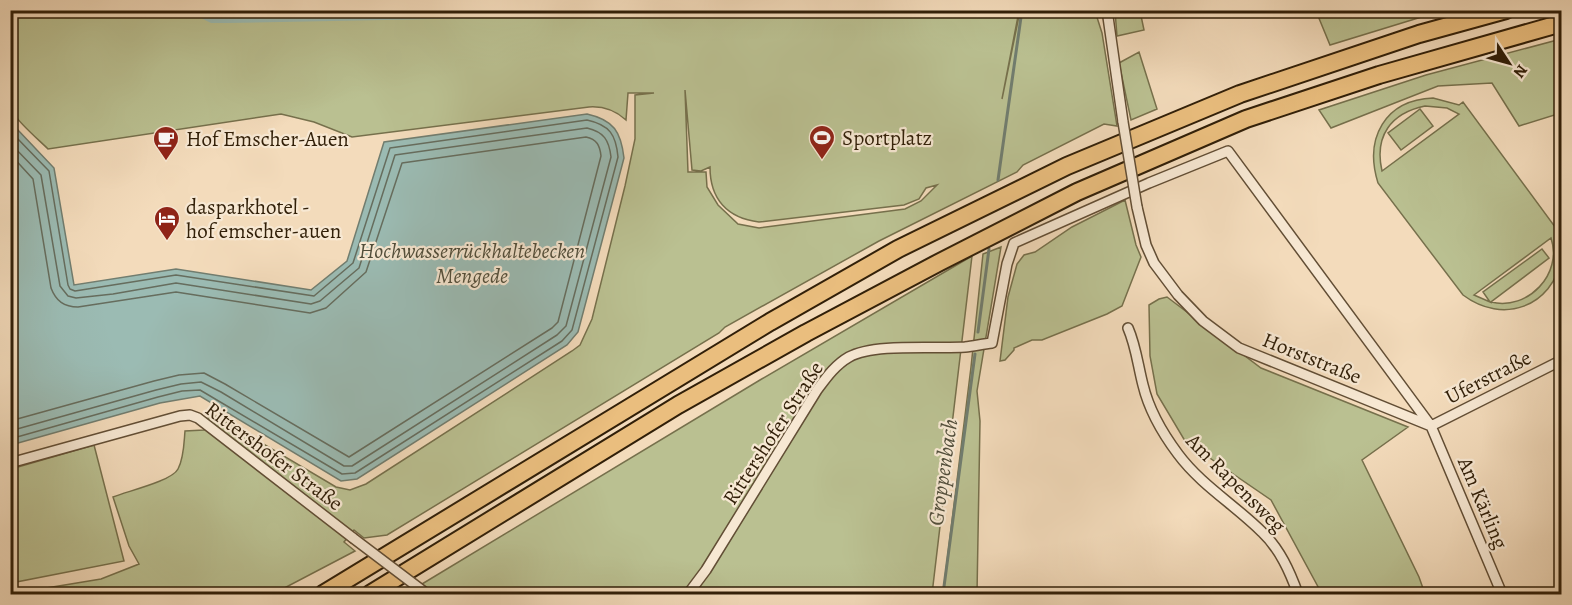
<svg xmlns="http://www.w3.org/2000/svg" width="1572" height="605" font-family="Alegreya,serif">
	<style>
		.green { fill: #bac091; stroke: #76704c; stroke-width: 1.5; fill-rule: evenodd }
		.water { fill: #9bbbb3; stroke: #717d6f; stroke-width: 1.5 }
		.lines { fill: none; stroke-linecap: round; stroke-linejoin: round }
		.shore { stroke: #666d5e; stroke-width: 1.5 }
		.stream { stroke: #717d6f; stroke-width: 3 }
		.river { stroke: #9bbbb3; stroke-width: 16 }
		.street-casing { stroke: #624e35; stroke-width: 12 }
		.highway-casing { stroke: #311f08; stroke-width: 20 }
		.street { stroke: #f7e8d3; stroke-width: 9 }
		.highway { stroke: #eabe7e; stroke-width: 16 }
		.street-bridge-casing { stroke: #624e35; stroke-width: 12; stroke-linecap: butt }
		.street-bridge { stroke: #f7e8d3; stroke-width: 9 }
		.labels { text-anchor: middle; stroke-width: 4.5; stroke-linejoin: round; paint-order: stroke }
		.poi-label { font-size: 21px; fill: #311f08; stroke: #f7e8d3; text-anchor: start }
		.street-label { font-size: 21px; fill: #311f08; stroke: #f7e8d3 }
		.water-label { font-size: 22px; font-style: italic; fill: #514e3b; stroke: #f7e8d3 }
	</style>
	<rect width="100%" height="100%" fill="#f3dbbb"/>
	<filter id="stains"><feTurbulence type="fractalNoise" baseFrequency=".00333" numOctaves="4"/><feColorMatrix values="0 0 0 0 .2 0 0 0 0 .09 0 0 0 0 .02 0 0 0 .5 -.17"/></filter>
	<radialGradient id="worn" r=".72"><stop offset=".6" stop-color="#630" stop-opacity="0"/><stop offset="1" stop-color="#630" stop-opacity=".3"/></radialGradient>
	<path class="green" d="M17,11H1019L1002,99L1020,11H1095L1102,33L1117,126L1104,124L1023,165L1017,172L879,241L725,327L719,333L387,535L364,538L354,530L344,542L355,551L273,594H10L101,579L139,564L129,546L113,497C128,491 172,481 178,469C184,458 184,442 185,431L204,430L208,425V417L216,416L336,487L350,490L366,484L572,351L580,345L592,319L625,186L635,139V95L654,93H628L626,120C615,110 604,106 589,107L352,137L314,122L281,114L48,149C40,141 19,123 15,115C4,92 14,36 17,11ZM685,90L692,170L701,171L710,167C710,199 727,218 759,222L904,205L919,199L926,188L937,185L921,201L905,209L759,228L738,224L718,205L707,187L706,172H688Z
		M1115,11H1140L1144,30L1117,36Z
		M1316,11H1441L1330,45Z
		M1561,39V113L1519,126L1492,83L1438,86L1331,128L1319,110L1426,75Z
		M1139,52L1157,109L1131,120L1119,63Z
		M1433,98L1459,105L1463,102L1561,235C1562,242 1563,251 1562,258C1552,307 1503,325 1463,295L1378,183C1364,138 1385,100 1433,98ZM1425,106L1447,108L1459,114L1382,171C1374,136 1391,113 1425,106ZM1551,238C1563,274 1528,311 1491,302L1549,258L1542,249L1483,292L1490,302L1474,295Z
		M1420,109L1433,126L1401,150L1388,133Z
		M1125,200L1136,245L1141,257L1122,306L1107,314L1042,340H1032L1014,348V350L1005,360L1000,361L1008,297L1017,264L1024,255L1035,252L1072,227Z
		M1001,247L977,391L980,421L977,594H943L971,367L983,254Z
		M972,256L932,594H425L428,590L422,584L760,380Z
		M1167,297L1261,368L1408,427L1362,460L1419,577L1425,594H1322L1271,500L1185,441L1157,394L1150,356L1149,305L1159,299Z
		M94,445L124,561L11,583V469Z"/>
	<path class="water" d="M587,114C614,120 621,132 624,158L578,332L567,345L357,479L341,481L200,396L160,403L11,445V129H17L54,168L74,285L176,269L311,290L347,261L384,142Z"/>
	<g class="lines">
		<path class="shore" d="M10,135L15,136L49,171L68,285L70,289L75,291L176,275L314,296L353,263L390,148L587,120C610,125 616,135 618,157L572,330L562,341L355,473L342,474L200,390L182,391L158,397L10,439
			M10,143L41,175L60,286L68,296L76,298L113,294L176,283L311,304L320,301L359,268L395,155L587,128C604,132 609,140 611,157L566,326L557,335L352,466H344L221,392L201,382L181,384L156,390L10,431
			M10,154L33,179L51,288C56,301 64,307 78,307L176,292L310,313L326,308L366,272L402,163L586,137C597,139 600,146 601,156L558,322L552,328L349,457L225,384L204,373L179,375L154,381L10,421"/>
		<path class="stream" d="M998,180L1022,10
			M978,332L989,249
			M943,594L975,354"/>
		<path class="river" d="M203,10L213,15H227L487,10"/>
		<defs>
			<path id="street" d="M1107,10L1123,122
				M1137,207L1146,245L1154,263L1178,295L1203,321L1239,348L1431,426
				M1128,328C1136,346 1138,366 1143,385C1149,410 1163,434 1178,454C1201,485 1235,505 1262,532C1280,549 1290,572 1298,594
				M1431,426L1562,360
				M10,463L180,416L190,415L198,418L353,538
				M688,594L706,570L817,390C826,378 835,365 849,357C874,343 935,349 965,347C974,346 983,344 992,343L1007,264L1014,243L1149,183L1228,151L1431,426L1502,594"/>
			<path id="highway" d="M323,594L770,322L898,249L1067,166L1240,94L1419,34L1506,10
				M370,594L678,405L806,333L940,262L1077,192L1246,119L1379,75L1562,23"/>
		</defs>
		<use href="#street" class="street-casing"/>
		<use href="#highway" class="highway-casing"/>
		<use href="#street" class="street"/>
		<use href="#highway" class="highway"/>
		<defs>
			<path id="street-bridge" d="M1123,122L1137,207
				M353,538L427,594"/>
		</defs>
		<use href="#street-bridge" class="street-bridge-casing"/>
		<use href="#street-bridge" class="street-bridge"/>
	</g>
	<defs>
		<symbol id="stadium-pin" viewBox="-11 -11 22 30"><path d="M0 17L-7.5 6A9.5 9.5 0 1 1 7.5 6Z" fill="#8f2418" stroke="#f7e8d3"/><path d="M0-5a6.5 5 0 1 0 0 10a6.5 5 0 1 0 0-10ZM-3.5-1.8h7v3.6h-7Z" fill="#fff"/></symbol>
		<symbol id="cafe-pin" viewBox="-11 -11 22 30"><path d="M0 17L-7.5 6A9.5 9.5 0 1 1 7.5 6Z" fill="#8f2418" stroke="#f7e8d3"/><path d="M-5.5-4.5H6V0H3Q3 3.5 0 3.5H-2.5Q-5.5 3.5-5.5 0ZM3-3.2v2h1.7v-2ZM-6 4.5H4V6H-6Z" fill="#fff"/></symbol>
		<symbol id="hotel-pin" viewBox="-11 -11 22 30"><path d="M0 17L-7.5 6A9.5 9.5 0 1 1 7.5 6Z" fill="#8f2418" stroke="#f7e8d3"/><path d="M-6-4.5h1.5V1H6V5H4.5V3h-9V5H-6ZM-4 0a1.8 1.8 0 1 1 3.6 0ZM.5 0V-2.5h3Q6-2.5 6 0Z" fill="#fff"/></symbol>
	</defs>
	<g fill-rule="evenodd">
		<use href="#stadium-pin" x="807" y="123" width="30" height="40"/>
		<use href="#cafe-pin" x="151" y="124" width="30" height="40"/>
		<use href="#hotel-pin" x="152" y="204" width="30" height="40"/>
	</g>
	<g class="labels">
		<g class="poi-label">
			<text x="842" y="145">Sportplatz</text>
			<text x="186" y="146">Hof Emscher-Auen</text>
			<text x="186" y="214">dasparkhotel -<tspan x="186" dy="24">hof emscher-auen</tspan></text>
		</g>
		<g class="street-label">
			<text transform="translate(1312 358) rotate(22)" y="7">Horststraße</text>
			<text transform="translate(1488 377) rotate(-27)" y="7">Uferstraße</text>
			<text transform="translate(773 433) rotate(-57)" y="7">Rittershofer Straße</text>
			<text transform="translate(274 456) rotate(37)" y="7">Rittershofer Straße</text>
			<text transform="translate(1236 483) rotate(45)" y="7">Am Rapensweg</text>
			<text transform="translate(1483 503) rotate(67)" y="7">Am Kärling</text>
		</g>
		<g class="water-label">
			<text x="472" y="258">Hochwasserrückhaltebecken<tspan x="472" dy="25">Mengede</tspan></text>
			<text transform="translate(942 472) rotate(-82)" y="8">Groppenbach</text>
		</g>
	</g>
	<rect width="1572" height="605" fill="none" stroke="#f3dbbb" stroke-width="36"/>
	<rect x="12" y="12" width="1548" height="581" fill="none" stroke="#311f08" stroke-width="3"/>
	<rect x="18" y="18" width="1536" height="569" fill="none" stroke="#311f08" stroke-width="1.5"/>
	<g transform="translate(1509 63) rotate(126)" stroke="#f7e8d3" stroke-width="4.5" paint-order="stroke">
	<path d="M0-4.5L10 22L0 15L-10 22Z" fill="#311f08"/>
	<text y="-9" font-size="16" font-weight="bold" text-anchor="middle" fill="#311f08">N</text>
	</g>
	<rect width="100%" height="100%" filter="url(#stains)"/>
	<rect width="100%" height="100%" fill="url(#worn)"/>
</svg>
